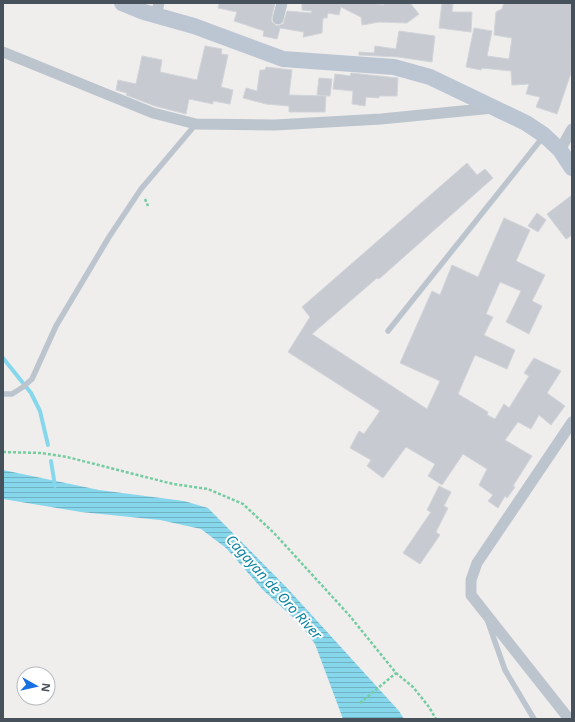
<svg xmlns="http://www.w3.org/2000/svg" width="575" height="722" font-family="'Noto Sans',sans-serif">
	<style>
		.water { fill: url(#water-rules) }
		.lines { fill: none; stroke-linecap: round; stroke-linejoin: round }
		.stream { stroke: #87d7ec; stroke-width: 4 }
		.building { fill: #c7cad0; stroke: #d1d4d9 }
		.path { stroke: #73cda0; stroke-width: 2.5; stroke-dasharray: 3 2; stroke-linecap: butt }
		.lane { stroke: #bcc5cd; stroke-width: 5.5 }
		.street { stroke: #bcc5cd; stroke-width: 11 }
		.secondary { stroke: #bbc6d2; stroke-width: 16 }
		.labels { text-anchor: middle; stroke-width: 4; stroke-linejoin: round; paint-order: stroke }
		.water-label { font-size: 14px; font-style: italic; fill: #0b81a0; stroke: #fff }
	</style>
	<defs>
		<pattern id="water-rules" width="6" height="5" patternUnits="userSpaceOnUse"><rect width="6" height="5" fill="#87d7ec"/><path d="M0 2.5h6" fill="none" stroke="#70b1c2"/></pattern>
	</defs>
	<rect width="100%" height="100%" fill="#f0eded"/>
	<path class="water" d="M3,470L99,490L184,501L208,508L288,589L399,711L404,719H343L315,644L299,623L263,590L226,548L201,529L160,520L81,512L3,499Z"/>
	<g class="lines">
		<path class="stream" d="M3,358L31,393L40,411L48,445
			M51,461L55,486"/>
	</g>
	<path class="building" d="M219,3H275L271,21L277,26L283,24L287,11L311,13L312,11L302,10V3H370L384,5V3H410L419,14L407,23L379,22L362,25L361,17L341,7L339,15L328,13L327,18H323L322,33L303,37L304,32L280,28L277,39L263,36L264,31L234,21L237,12L218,8Z
		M442,3H453L452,12H472L471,32L439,28Z
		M504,3H572L571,73L557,114L536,107L540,97L526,94L529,84L512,85L511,71L482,68L481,70L466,67L474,28L492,31L487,56L509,59L512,38L494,35L496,12L502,9Z
		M399,31L435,36L432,62L398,57L359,55V52L374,53L375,46L396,49Z
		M205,46L222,49L221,54L228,55L221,87L233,90L230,104L213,101V104L189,99L186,114L155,106L126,95L127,93L116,90L118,80L136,84L142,56L162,60L160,72L197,80Z
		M266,67L292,70L289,95L326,96L325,112H289V106L266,104L243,98L246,88L257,91L260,70H265Z
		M351,73L398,78L397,96H379V98L366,97L365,106L352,104L353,91L333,89L335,74L350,76Z
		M319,78L332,79L330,96L317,95Z
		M467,163L477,175L485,169L493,178L379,279L377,278L312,334L427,409L440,381L400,363L432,291L440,295L452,265L478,277L504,218L530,230L516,261L545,275L532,301L542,306L529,334L506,322L521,291L500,282L486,314L493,317L484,335L515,350L507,369L475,355L458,394L488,412L487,415L495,419L504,404L509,408L529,376L524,373L534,358L561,371L547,393L565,406L551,425L539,415L531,429L518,422L505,440L532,456L513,486L515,487L507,498L505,496L498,508L488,501L493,495L479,485L487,469L463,454L442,485L428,476L435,464L406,447L383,478L367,466L371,460L350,448L359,431L364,434L380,411L288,352L310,317L302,307Z
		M572,195V235L566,239L547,214Z
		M537,213L546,220L538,232L528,226Z
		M439,486L451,492L444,506L448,508L436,532L440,535L420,564L403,553L431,512L427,510Z"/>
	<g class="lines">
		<path class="path" d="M145,199L148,206
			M3,452L41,453L67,457L173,484L208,489L243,504L274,533L349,615L396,673L413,687L429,707L436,719
			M360,703L396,673"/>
		<path class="lane" d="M388,331L543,137
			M3,394H12L23,387L32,379L56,326L109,237L141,189L196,124
			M488,622L505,670L534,719"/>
		<path class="street" d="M156,15L159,3
			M278,19L282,3
			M3,52L153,113L196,124L275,125L381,119L493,108
			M560,150L572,129
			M569,719L471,595V580L477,563L572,422"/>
		<path class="secondary" d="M122,3L144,12L194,26L283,59L394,67L430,77L526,123L544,135L560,150L572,168"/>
	</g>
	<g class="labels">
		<g class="water-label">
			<text transform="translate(274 587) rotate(48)" y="5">Cagayan de Oro River</text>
		</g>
	</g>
	<rect width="575" height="722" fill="none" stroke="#46515b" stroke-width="8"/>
	<g transform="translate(36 686) rotate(98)"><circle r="19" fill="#ffffff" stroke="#b5b9bd"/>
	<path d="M0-3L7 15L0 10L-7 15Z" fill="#176fe0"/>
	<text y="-6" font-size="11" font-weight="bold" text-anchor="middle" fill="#46515b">N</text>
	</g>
</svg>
